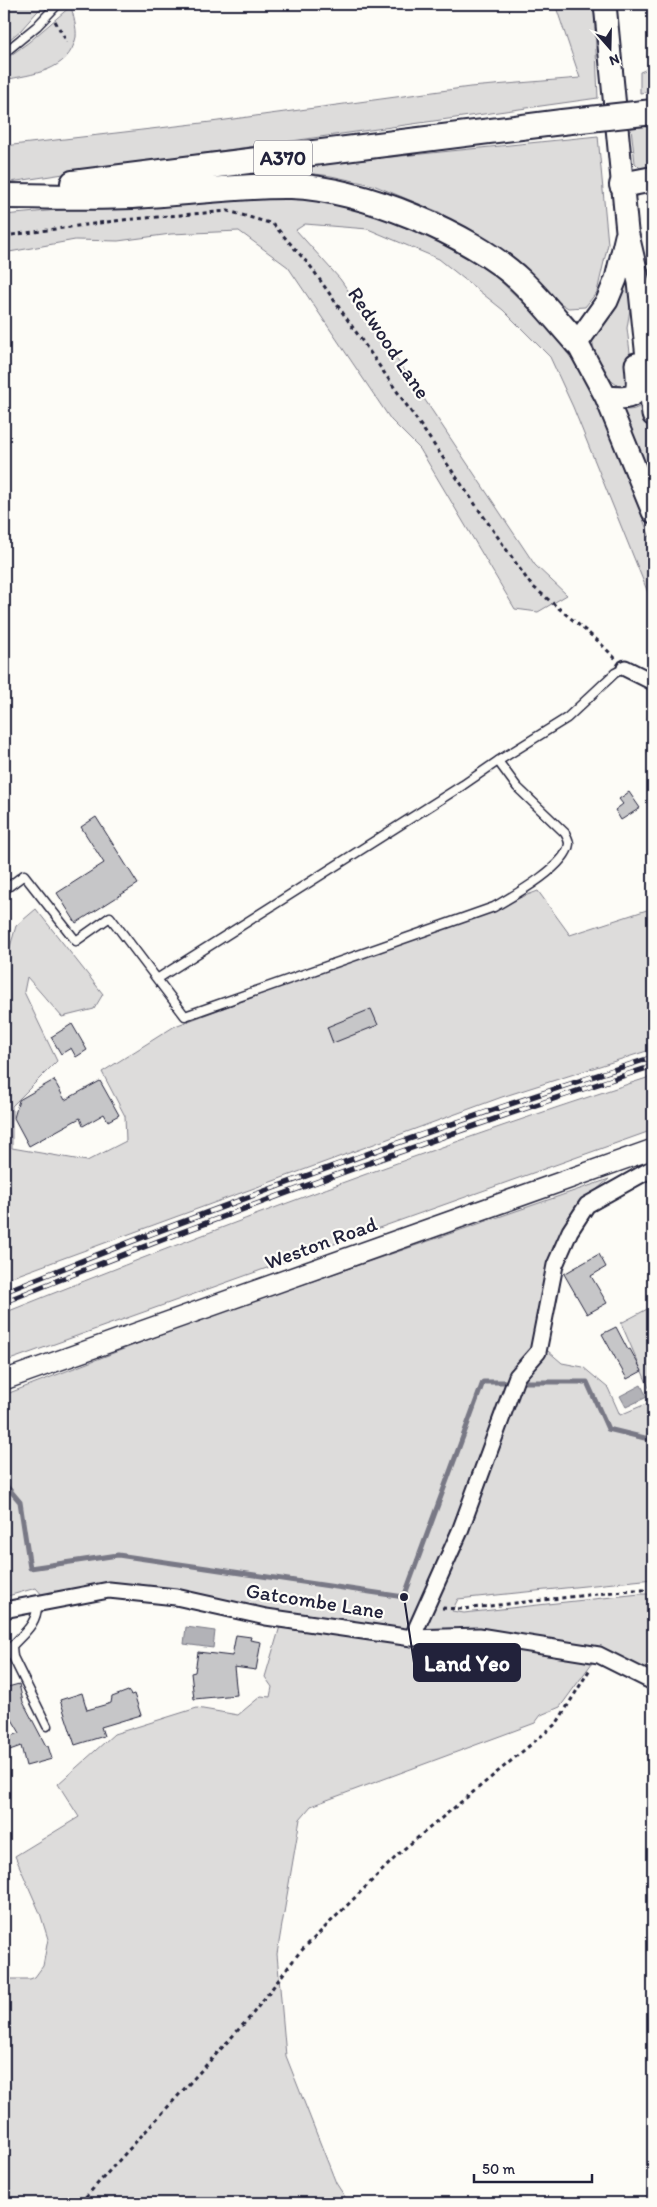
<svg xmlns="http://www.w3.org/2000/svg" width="657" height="2207" font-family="Itim,sans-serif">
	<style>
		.green { fill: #dddcdb; stroke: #807f8b }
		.water { fill: #b2b2b7; stroke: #787885 }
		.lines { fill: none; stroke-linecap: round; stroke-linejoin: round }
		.stream { stroke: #787885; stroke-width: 5 }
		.building { fill: #c6c6c8; stroke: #22223b }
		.service-casing { stroke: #22223b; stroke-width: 11 }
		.minor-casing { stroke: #22223b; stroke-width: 19 }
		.tertiary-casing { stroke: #22223b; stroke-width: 22 }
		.secondary-casing { stroke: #22223b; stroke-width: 25 }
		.primary-casing { stroke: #22223b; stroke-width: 28 }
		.path { stroke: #22223b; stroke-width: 3; stroke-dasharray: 4 4; stroke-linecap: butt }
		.service { stroke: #fdfcf7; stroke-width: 8 }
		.minor { stroke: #fdfcf7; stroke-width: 15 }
		.tertiary { stroke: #fdfcf7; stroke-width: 19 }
		.secondary { stroke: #fdfcf7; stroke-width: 21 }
		.primary { stroke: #fdfcf7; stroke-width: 24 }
		.rail-casing { stroke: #22223b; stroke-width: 5.5 }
		.rail { stroke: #fdfcf7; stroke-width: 4; stroke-dasharray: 11; stroke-linecap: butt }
		.primary-bridge-casing { stroke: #22223b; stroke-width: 28; stroke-linecap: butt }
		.primary-bridge { stroke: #fdfcf7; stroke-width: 24 }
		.labels { text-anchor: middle; stroke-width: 4.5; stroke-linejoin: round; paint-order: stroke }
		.shield { fill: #fdfcf7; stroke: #646373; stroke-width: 1 }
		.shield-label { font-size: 20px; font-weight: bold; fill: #22223b }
		.street-label { font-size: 21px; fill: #22223b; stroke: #fdfcf7 }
		.leader { fill: none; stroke: #22223b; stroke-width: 2 }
		.callout-dot { fill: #22223b; stroke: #fdfcf7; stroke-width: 2 }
		.callout { fill: #22223b; stroke: #22223b; stroke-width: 2 }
		.callout-label { font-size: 22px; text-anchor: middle; font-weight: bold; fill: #fff }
	</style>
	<rect width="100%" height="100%" fill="#fdfcf7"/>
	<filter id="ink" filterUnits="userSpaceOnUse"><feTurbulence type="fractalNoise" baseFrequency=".02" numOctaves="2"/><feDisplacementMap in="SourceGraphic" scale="10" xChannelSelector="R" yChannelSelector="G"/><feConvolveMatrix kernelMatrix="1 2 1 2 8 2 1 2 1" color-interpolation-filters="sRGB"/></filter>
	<g filter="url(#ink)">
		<path class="green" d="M4,4H44L21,30L4,44Z
			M555,4H594L598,98L163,159L4,183V146L211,122L470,87L580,78Z
			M71,6C73,15 77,28 76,37C69,72 32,74 4,80V60L29,42Z
			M653,67V91L640,93V72Z
			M653,126V168L641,169L635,163L631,128Z
			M598,136L608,244L597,292L585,307L568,308L542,291L502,252L439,212L373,185L331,176L274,169Z
			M309,198L403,222L491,272L544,323L582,372L610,430L653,546V605L573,407L550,357L503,310L439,259L368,229L305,224L296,230L340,279L419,391L535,565L567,595L538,612L515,609L420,449L391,420L288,267L239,231L171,234L118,241L75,240L4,253V215L176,199Z
			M627,256L633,291L627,328L632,369L627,385L621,387C603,379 595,357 592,339Z
			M645,401L653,451V492L621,409C631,411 638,410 645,401Z
			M538,891L570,935L653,908V1049L502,1097L4,1280V968L16,926L36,909L103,994L94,1009L62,1017L27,977L24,992L57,1061L12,1106V1148L87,1161L126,1141L125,1116L102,1072L175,1026Z
			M653,1076V1130L4,1362V1313C218,1227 434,1146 653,1076Z
			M609,1179L582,1202L533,1350L528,1359L548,1351L562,1363L583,1367L608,1388L620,1415L653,1401V1579L458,1599L452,1611L464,1613L640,1594H653V1671L632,1666L600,1652L560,1707L541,1715L535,1723L311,1806L300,1819L277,1954L286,2056L336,2183L349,2203H4V1979H30L35,1977L43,1966L48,1939L40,1913L15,1856L79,1817L58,1784L114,1734L197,1708L238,1715L261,1696L270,1697L272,1687L265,1677L281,1623L142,1598L43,1596L36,1588L4,1597V1395L202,1319Z
			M653,1306V1397L621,1323Z"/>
		<path class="water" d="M641,1385L647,1397L626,1407L620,1396Z
			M186,1627L215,1631L213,1648L184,1644Z"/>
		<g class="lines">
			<path class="stream" d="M4,1483L20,1502L30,1568L118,1555L404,1597L483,1382H587L608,1429L653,1440"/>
		</g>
		<path class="building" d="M629,792L640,808L621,820L615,810L623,804L619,799Z
			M96,817L138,884L76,923L57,893L104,863L81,827Z
			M371,1009L378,1025L333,1043L327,1027Z
			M72,1024L87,1050L76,1057L71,1048L61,1054L51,1037Z
			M54,1080L65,1100L100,1081L119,1115L108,1121L104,1114L83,1126L80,1118L29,1146L14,1118L19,1100Z
			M599,1254L606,1267L591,1276L607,1303L587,1314L564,1274Z
			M616,1327L628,1350L630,1349L642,1371L627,1379L602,1334Z
			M236,1635L251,1637L250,1640L261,1642L256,1670L234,1667L237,1695L194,1699L191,1673L195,1672L198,1652L232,1656Z
			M19,1684L23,1702L46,1746H48L52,1759L26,1766L21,1746L4,1752V1738L20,1733L4,1706V1688Z
			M128,1691L131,1695L134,1694L141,1715L101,1727L104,1736L75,1745L60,1700L82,1693L87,1710L111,1703L112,1697Z"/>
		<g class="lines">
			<defs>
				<path id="service" d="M4,53L37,26L58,4
					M4,890L24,875L76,941L110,917L185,1016L494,907C513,896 566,867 569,844C569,840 567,837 565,833L517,787L498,761L567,718L615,673L625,668
					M157,979L463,785L498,761
					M37,1604C38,1623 24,1633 12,1646L13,1657L47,1726"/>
				<path id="minor" d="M625,668L653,682
					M4,1610L109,1590L176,1597L266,1617L412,1638L479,1636L599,1655L653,1682
					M412,1638L460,1531L517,1376L538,1352L555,1265L570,1231L587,1205L653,1168"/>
				<path id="tertiary" d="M4,1380L653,1149"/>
				<path id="secondary" d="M605,4L627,231L639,282L653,415
					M626,236L616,279L607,301L577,343L606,397L653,512
					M606,397C639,400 639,395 636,364"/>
				<path id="primary" d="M73,183L562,122
					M622,185L653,179
					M4,196C46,196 90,198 132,196C185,194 238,185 291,186C359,188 471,233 521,281C541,300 558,322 577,343"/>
			</defs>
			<use href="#service" class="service-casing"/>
			<use href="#minor" class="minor-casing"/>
			<use href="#tertiary" class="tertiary-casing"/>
			<use href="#secondary" class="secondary-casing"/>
			<use href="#primary" class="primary-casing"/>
			<path class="path" d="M55,21L67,42
				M4,236L122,220L228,211L273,224L311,267L531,585L598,641L616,659
				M442,1608L463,1609L632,1590H653
				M80,2203L251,2016L299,1953L404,1849L557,1723L590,1669"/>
			<use href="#service" class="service"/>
			<use href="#minor" class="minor"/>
			<use href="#tertiary" class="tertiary"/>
			<use href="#secondary" class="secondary"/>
			<use href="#primary" class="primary"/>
			<defs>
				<path id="rail" d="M4,1292C217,1206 434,1127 653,1057
					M4,1302C217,1216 434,1137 653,1066"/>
			</defs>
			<use href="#rail" class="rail-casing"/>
			<use href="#rail" class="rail"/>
			<defs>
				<path id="primary-bridge" d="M562,122L653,112"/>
			</defs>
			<use href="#primary-bridge" class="primary-bridge-casing"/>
			<use href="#primary-bridge" class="primary-bridge"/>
		</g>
	</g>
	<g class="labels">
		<rect class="shield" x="254" y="140.5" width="58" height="35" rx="4"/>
		<g class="shield-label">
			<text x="283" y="165">A370</text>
		</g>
		<g class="street-label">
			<text transform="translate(389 343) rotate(56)" y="7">Redwood Lane</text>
			<text transform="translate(321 1243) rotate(-20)" y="7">Weston Road</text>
			<text transform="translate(315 1601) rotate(9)" y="7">Gatcombe Lane</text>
		</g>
	</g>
	<path class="leader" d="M404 1597L414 1663"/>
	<circle class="callout-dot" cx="404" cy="1597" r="5"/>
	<rect class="callout" x="414" y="1644" width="106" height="37" rx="5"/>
	<g class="callout-label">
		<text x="467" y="1671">Land Yeo</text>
	</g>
	<rect width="657" height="2207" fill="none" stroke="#fdfcf7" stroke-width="20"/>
	<rect x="10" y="10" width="637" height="2187" fill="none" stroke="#22223b" stroke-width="2" filter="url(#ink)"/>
	<g transform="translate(610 48) rotate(160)" stroke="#fdfcf7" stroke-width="4" paint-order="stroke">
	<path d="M0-4L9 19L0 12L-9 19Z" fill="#22223b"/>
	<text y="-8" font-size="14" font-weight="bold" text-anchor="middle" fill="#22223b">N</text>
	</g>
	<path d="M474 2174v8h118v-8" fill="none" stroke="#22223b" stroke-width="2.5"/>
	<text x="482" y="2174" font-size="15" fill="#22223b" stroke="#fdfcf7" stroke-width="4" paint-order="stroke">50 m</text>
</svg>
